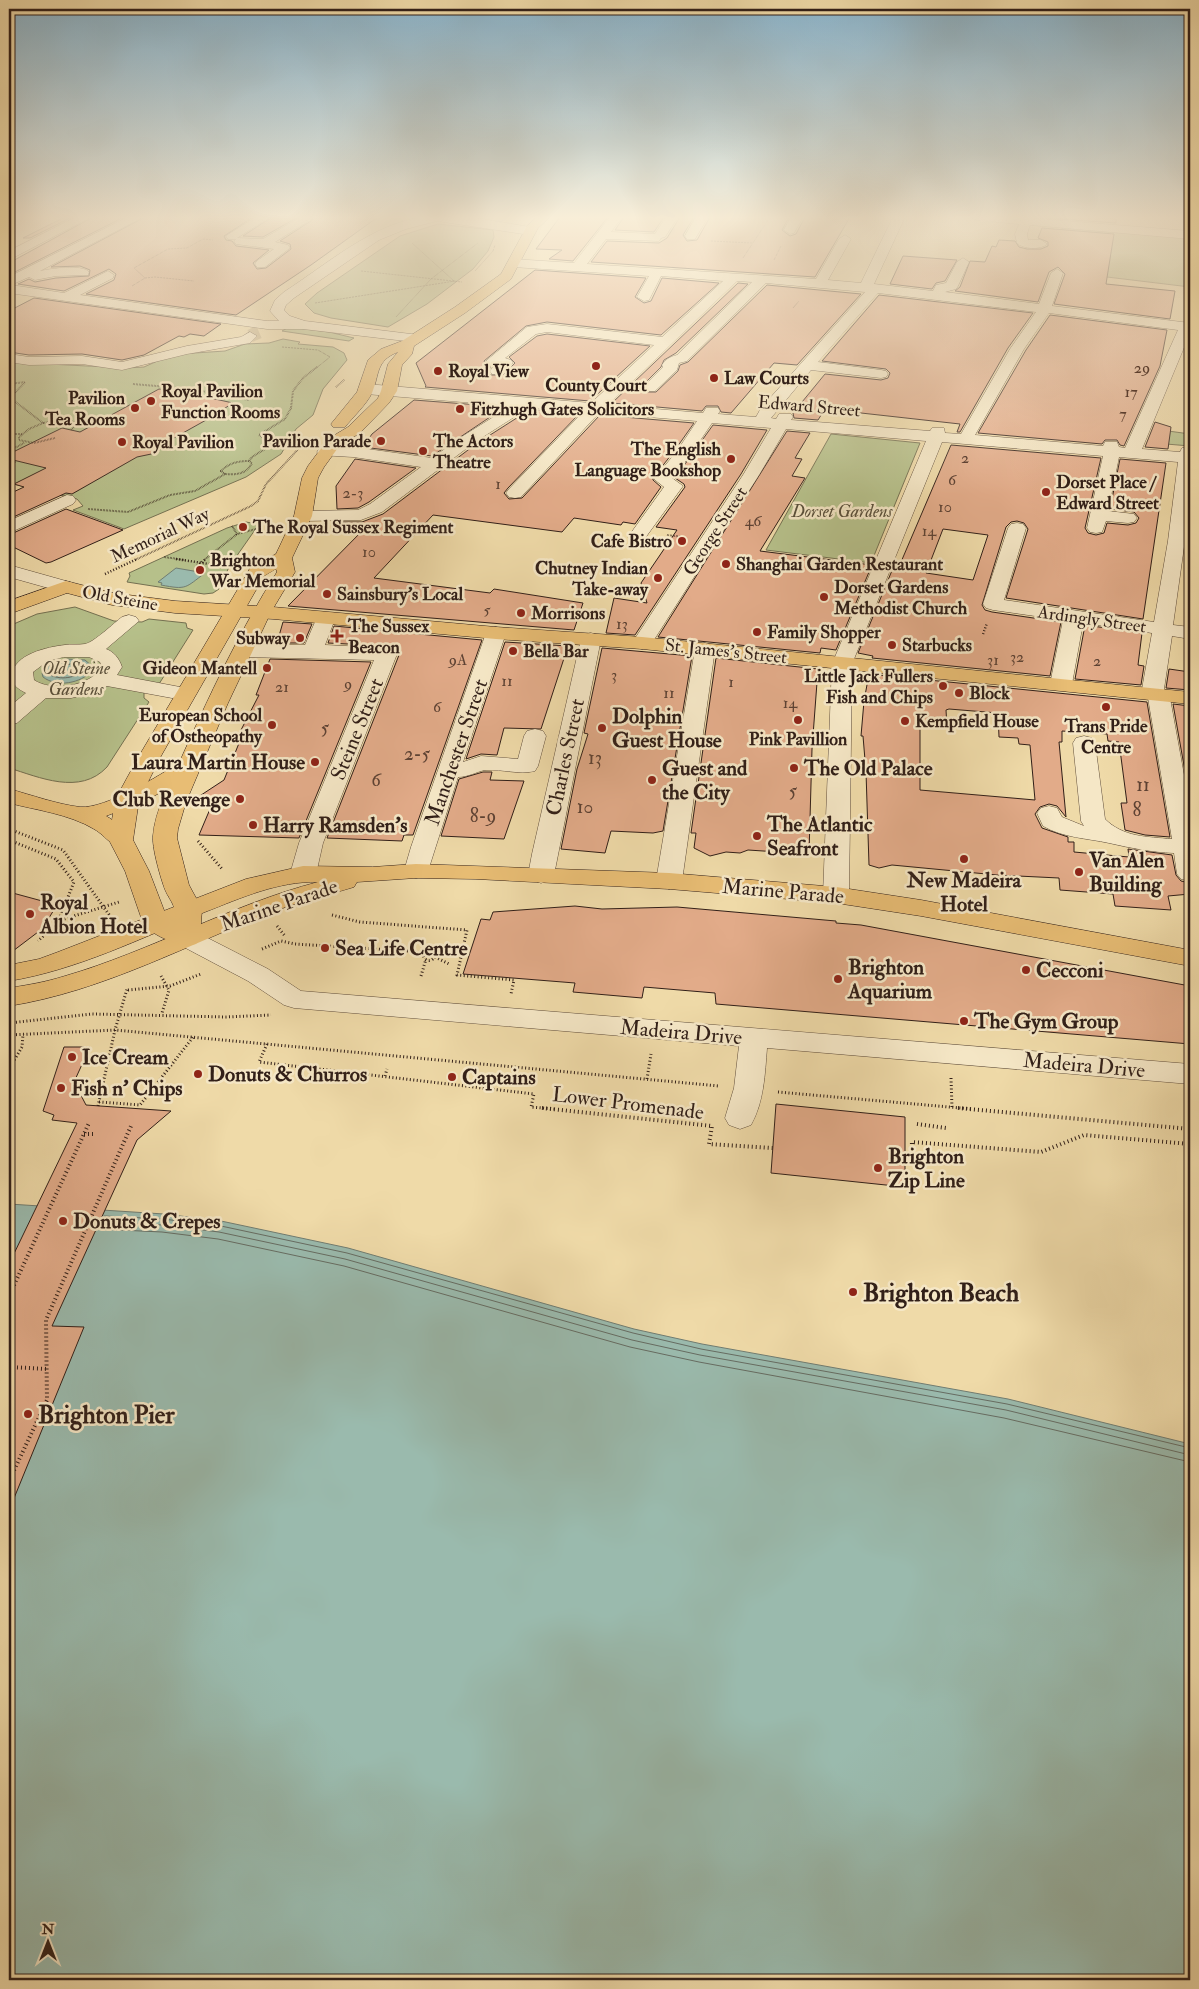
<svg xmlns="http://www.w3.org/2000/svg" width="1199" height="1989" font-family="'IM FELL Double Pica',serif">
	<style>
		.green { fill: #b6c08a; stroke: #747051 }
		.water { fill: #9abaad; stroke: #707c71 }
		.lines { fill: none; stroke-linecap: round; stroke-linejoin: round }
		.shore { stroke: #666c62; stroke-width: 1 }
		.building { fill: #e2ab89; stroke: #311f18; fill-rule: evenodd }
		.minor-tunnel { stroke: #c9b58b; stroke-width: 13; stroke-dasharray: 13 6; stroke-linecap: butt }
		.minor-casing { stroke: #604e3c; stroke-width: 1 }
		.major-casing { stroke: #311f18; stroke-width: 1 }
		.highway-casing { stroke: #311f18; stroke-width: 1 }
		.path-far4 { stroke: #311f18; stroke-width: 1; stroke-dasharray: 0.5 1; stroke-linecap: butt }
		.path-far3 { stroke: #311f18; stroke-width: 2; stroke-dasharray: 0.5 1; stroke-linecap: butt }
		.path-far2 { stroke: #311f18; stroke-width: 2.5; stroke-dasharray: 1 2; stroke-linecap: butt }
		.path-far1 { stroke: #311f18; stroke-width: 3; stroke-dasharray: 1 2.5; stroke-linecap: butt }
		.path { stroke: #311f18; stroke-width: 4; stroke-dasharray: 1 3; stroke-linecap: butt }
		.minor { fill: #f5e7c6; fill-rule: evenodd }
		.major { fill: #e8bd74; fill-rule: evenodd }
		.highway { fill: #e8bd74; fill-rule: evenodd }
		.poi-dot { fill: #8f2418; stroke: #f5e7c6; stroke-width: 2 }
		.labels { text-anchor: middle; stroke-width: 5; stroke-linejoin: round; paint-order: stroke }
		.far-number-label { font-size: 16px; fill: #5d4234 }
		.far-poi-label { font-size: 18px; font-weight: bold; fill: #311f18; stroke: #f5e7c6; text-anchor: start }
		.far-street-label { font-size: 18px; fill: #311f18; stroke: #f5e7c6 }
		.far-park-label { font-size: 18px; font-style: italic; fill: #594f3a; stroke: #f5e7c6 }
		.number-label { font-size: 19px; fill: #5d4234 }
		.poi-label { font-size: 21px; font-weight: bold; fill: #311f18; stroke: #f5e7c6; text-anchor: start }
		.street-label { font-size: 21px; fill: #311f18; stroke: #f5e7c6 }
		.near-poi-label { font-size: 25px; font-weight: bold; fill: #311f18; stroke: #f5e7c6; text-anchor: start }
	</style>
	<rect width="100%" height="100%" fill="#efdaa8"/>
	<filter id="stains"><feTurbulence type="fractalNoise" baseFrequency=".004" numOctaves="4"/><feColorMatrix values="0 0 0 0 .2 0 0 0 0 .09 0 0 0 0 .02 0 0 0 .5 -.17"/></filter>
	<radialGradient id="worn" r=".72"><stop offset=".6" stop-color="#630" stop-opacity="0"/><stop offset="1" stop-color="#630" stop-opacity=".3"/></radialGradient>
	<path class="green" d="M438,224L493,230L494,237L488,251L473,269L427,304L388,327L331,318L314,313L305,304L317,293L400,236Z
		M1063,226L1190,237V287L1107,277L1052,261Z
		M289,327L329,332L354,338L349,341L282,331Z
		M283,339L300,342L298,344L333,347L344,353L347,360L323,389L313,415L296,429L281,454L246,477L124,529L73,510L83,506L77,499L9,483V466L16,462L9,459V362L126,368L144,367L162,359L180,354L225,351L245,344L269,343Z
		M1161,430L1190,434V446L1166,444Z
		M831,434L920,443L871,563L766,550Z
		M246,522L257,524V527L229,567L219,589L213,593L204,594L127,582L130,576L129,573L227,528Z
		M75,607L114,621L142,622L149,619L186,623L187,628L193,630L159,684L144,692V698L149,702L107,767C80,796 39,777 9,768V626L37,614Z"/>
	<path class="water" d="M176,568L205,573C185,588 187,590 161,585L162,583L158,582Z
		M67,659L85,660L92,666V671C81,683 57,688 43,677L42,673L50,665Z
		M9,1204L164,1214L221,1221L348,1248L634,1329L702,1344L1008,1399L1190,1444V1980H9Z"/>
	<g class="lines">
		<path class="shore" d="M71,664L83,665L87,669C75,678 61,681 48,674V671Z
			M104,1216L163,1219L221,1226L347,1253L633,1333L701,1349L1007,1404L1190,1448
			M101,1222L163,1225L219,1232L345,1259L632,1340L700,1355L1006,1410L1190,1455
			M98,1229L162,1232L218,1239L344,1266L630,1347L699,1362L1004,1418L1190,1462"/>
	</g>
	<path class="building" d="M65,217H72L30,238H23Z
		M93,217H124L9,275V263Z
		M145,217H253L224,236L226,240L232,241L236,246L269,250L253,263L257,269L266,268L291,249L290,244L280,241L317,217H378L311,265L236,315L86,294L114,280L116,274L109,269L64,291L18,284L29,279L35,282L56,278L89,276L90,270L80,266L51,267Z
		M272,217H298L263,237L243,236Z
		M560,217H608L573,261L549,259L562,250L536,249Z
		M624,217H664L654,232L615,230Z
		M680,217H694L683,235L687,241L697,240L710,217H789L782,230L790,236L796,234L805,217H850L815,277L591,262L607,241L659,243L667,238Z
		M1091,217L1116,219V223L1046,218Z
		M1042,228L1114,234L1106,284L1175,291L1170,319L1054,304L1065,274L1058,267L1049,272L1038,302L955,291L960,287L970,261L985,262L992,246L996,247L999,240L1015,241L1019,247L1027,249H1041L1048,246V242L1038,238Z
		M903,256L957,260L945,281L936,283L932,289L890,284Z
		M535,270L646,278L635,297L644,303L651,301L662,278L719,283L661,335L547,322L526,326L484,361L486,365L491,367L488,371L490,375H503L515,363L509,357L537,336L547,334L650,346L590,401L425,387L426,386L416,363Z
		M738,283L748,284L676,353L664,360L661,367L641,387L644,392H656L678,371L680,365L688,362L767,285L861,294L797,365L774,363L731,413L721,412L718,406H706L702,411L612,403Z
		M879,295L1033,313L1008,348L960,432H957L960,424L825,409L818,420L794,418L793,413L825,374L881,380L888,378L890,373L886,369L822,361Z
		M34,298L221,324L204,336L190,334L184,337L179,336L144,355L122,360L82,354L29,355L9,352V311Z
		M1050,315L1167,330L1160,366L1124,446L1120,445L1117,440H1105L1102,444L978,433L1026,350Z
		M159,389L172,391L174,390L233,403L222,410H224L165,443L160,450L156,453L137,457L72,494L66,493L9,519V494L24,487L14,484L46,468L9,459V454L62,428L80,432Z
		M414,400L505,407L432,456L363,447L372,434Z
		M527,409L579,414L508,488L504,493L509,499L522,498L600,415L694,423L675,450L653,478V480L661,487L635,524L623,522L621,525L574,518L562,532L433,515L374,578L490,593L494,589L583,603L574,630L288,606L367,526L340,522H362L383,514L476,444L523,414Z
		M1155,422L1171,427L1168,449L1145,447Z
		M713,425L767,430L741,474L635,635L606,633L614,598L647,603L641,583L677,530L656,527L685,487L684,484L675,478Z
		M787,431L810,433L795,458L802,459L792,476L805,478L760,551L872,565L836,650L821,648L820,653L658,637Z
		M951,445L1101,458L1085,528L1088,533L1096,535L1104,533L1107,523L1128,525L1136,523L1139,518L1134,512L1110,509L1120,459L1166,463L1143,619L1006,598L1028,529L1024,523L1017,521L1011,522L1006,527L982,605L985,610L992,612L1061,622L1050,676L872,658L873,656L858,653L893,568L898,569ZM943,529L988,535L973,580L926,573Z
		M355,459L416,468L369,502L358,508L337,509L336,486Z
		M66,509L123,530L51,562L46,563L9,545V535Z
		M283,622L312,624L304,643H277Z
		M1085,625L1142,633L1138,665L1144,666L1141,685L1075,679Z
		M334,626L482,640L413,835H404L402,841L327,838L399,655L396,649L387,646L328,643Z
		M505,642L568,646L541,729L504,728L497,755L481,754L466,759Z
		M602,648L692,656L663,831L653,833L611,831L605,853L561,849L577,769L588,734L584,733Z
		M716,658L818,669L812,749L809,854L748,850L740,853L726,852L710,856L694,848L696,833H691Z
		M270,659L371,662L299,838L199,835L213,802L192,801L224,780L244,731L241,730L259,695H256Z
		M1169,669L1190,672V690L1166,688Z
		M869,674L1147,702L1170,837L1145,835L1125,830L1121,803H1127L1119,742L1108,741L1107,734L1062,731V742H1059L1066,817L1057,806L1049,804L1040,807L1035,814L1042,828L1068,837V842H1074V852L1129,857L1128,849L1172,855L1176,875L1181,881L1190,883V894L1168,896L1171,910L1115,906L1113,894L1060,890L1059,878L997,875L892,865L879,868L869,865L866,772L863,736H861L864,701ZM949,709L998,713L999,737L1018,738L1019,744L1030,745L1035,800L920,790V725L947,727L946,710Z
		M1173,704L1190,706V799Z
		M483,772H492L490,780L524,781L504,839L441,836L459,779Z
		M9,892L57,905L42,929L9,954Z
		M575,906L602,909L677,907L836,921V923L861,925L1190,986V1044L716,1004L715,993L644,987L642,998L573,992L575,983L463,974L481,919L490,920L493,912Z
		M64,1047H90L74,1082L86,1105L171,1111L137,1140L52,1326L84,1327L10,1508L9,1264L77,1123L52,1120L54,1115L43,1111Z
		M776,1104L905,1117V1187L771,1173Z"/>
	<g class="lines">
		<path class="minor-tunnel" d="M250,336L259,332"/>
		<defs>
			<path id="minor" d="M9,217H24L9,225Z
				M76,217H91L9,260V251Z
				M128,217H143L40,271C51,269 81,264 89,272L88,275L56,276L35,280L29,277L11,285L64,293L108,271L114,275L113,278L80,295L267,321H279L270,311L275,300L284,292C326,265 373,223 424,217C459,212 496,222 530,227L536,231L530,235L437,221L406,229L379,240L294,298L286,305L284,310L290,316L305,321L419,335L421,338L419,341L414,342L303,329H267L9,293V277Z
				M256,217H270L237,238L263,239L301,217H315L275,242L288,245L290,248L265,267H257L255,264L257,261L274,249L236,244L234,241L236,239H228L226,236Z
				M610,217H622L611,232L655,234L666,217H678L665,237L661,238L659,241L606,239L587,264L816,279L839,239L845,235L851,239L828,280L861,283L893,217H905L874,284L933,291L936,285L946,283L957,262L963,258L969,262L958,286L956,289L945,292L1039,304L1051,273L1057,269L1063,273L1052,306L1190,323V333L1142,449L1180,452L1182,448L1190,447V504L1173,625L1190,627V639L1172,636L1164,689L1170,698L1190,808V881L1181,879L1177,874L1174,853C1151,852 1131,848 1109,843C1086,838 1064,838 1043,826L1037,813L1041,808L1049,806L1057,808L1062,817L1084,826L1081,821L1073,743L1076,738L1084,736L1092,738L1095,743L1105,819C1123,837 1147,837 1172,839L1148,698L1142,689L1152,633L1083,623L1072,684L1068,688L1061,690L1054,688L1050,684L1063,620L993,610L986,608L983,604L1008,528L1011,524L1017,523L1023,524L1026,528L1004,600L1154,622L1168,541L1178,462L1119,457L1108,511L1134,514L1137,518L1134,522L1128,523L1106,521L1102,532L1096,533L1090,532L1087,528L1103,456L942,442L852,664L849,895L845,900L836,903L827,900L823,895L832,664L926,441L786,429L759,475L652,643L649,647L642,649L635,647L632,643L743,475L771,428L712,423L689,457L672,478L683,486L643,541L637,542L631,541L628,537L664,487L654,479L677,451L697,421L599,413L521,497L515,498L509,497L506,493L509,489L583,412L523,407L525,409L522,412L475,442L382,512L361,520L303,521L297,520L294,516L297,512L303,511L358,510L370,504L421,467L353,457L319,455L317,452L319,449L353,447L432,458L463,436L511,406L366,394L361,392L358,389L361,386L366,384L591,403L654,345L547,332L536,334L505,358L511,360L513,363L502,374H492L490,371L494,366L488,364L486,361L527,327L547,324L662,337L723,281L661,276L649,300L644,301L637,297L649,276L513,267L507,263L513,259L574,263ZM737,281L752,282L677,355C670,357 666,359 662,365L663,367L642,388L645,391H655L677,370L679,363L687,361L766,283L865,292L761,408L756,417L718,414L720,411L718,408H706L703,413L608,405ZM878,293L1036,312L1010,349L961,434L945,433L944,428H932L930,431L791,420L793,417L791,414H779L776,419L771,418L811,370L881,378L886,377L888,374L886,371L881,370L818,362ZM1049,313L1178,330L1125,448L1119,447L1117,442H1105L1103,446L975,435L1024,349Z
				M696,217H708L695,239H687L685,236Z
				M791,217H803L794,233L790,234L784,230Z
				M971,217H1016L1190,231V239L1030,225L1027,234L1028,240H1041L1047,244C1041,250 1023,249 1017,243L1015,234L1019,224L977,220Z
				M250,332L257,336L250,343L187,354L122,370L82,364L29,365L9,362V354L29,357L82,356L122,362L187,346L241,337Z
				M67,495L73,496L76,500L73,504L9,533V521Z
				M9,565L73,583L76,587L73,591L66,593L9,577Z
				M325,613L332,615L335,619L325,645L387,648L394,650L397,654L323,843L316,874L312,879L303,882L294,879L290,874L299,843L374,660L243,657L236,655L233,651L236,647L243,645H305L318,615Z
				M129,615L136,617L139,621L106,649C114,652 119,658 122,667L117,675L180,687L183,692L180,697L172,698L107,686L93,693L71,698H46L17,723L9,724V707L26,693C18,689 12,685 12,676C13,654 48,647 65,645C71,644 79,645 85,644C93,643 114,623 122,617ZM64,657H89L100,662L102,667C89,687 52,692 34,680L33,672L48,661Z
				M496,627L503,629L506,633L463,762L481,756L518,759L524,736L527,731L535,729L543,731L546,736L538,766L535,771C519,775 503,769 486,770C477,771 469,777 458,777L428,871L425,876L416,878L407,876L404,871L411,847L486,633L489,629Z
				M591,633L598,635L601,639L554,875L550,880L541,883L532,880L528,875L532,854L581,639L584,635Z
				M705,643L712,645L715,649L682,881L678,886L669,889L660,886L656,881L695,649L698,645Z
				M187,930L196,932L268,969L301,991L1190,1064V1084L767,1048C765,1074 764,1102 751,1125L740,1129L729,1125L725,1118L734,1088L739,1046L294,1008L284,1005L248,981L178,944L174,938L178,932Z"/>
			<path id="major" d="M66,581L113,593L175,601L273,607L496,627L642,637L1190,692V704L642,649L496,639L273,619L175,613L112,605L67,593L9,614V601Z
				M189,760L197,762L200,767L197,772L145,801L106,816L111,819L133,840L130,845C111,850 108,837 94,829C69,814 36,810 9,803V789C32,795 56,804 80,807C106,809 158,776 181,762Z
				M416,864L669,873L836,887L921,900L1190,950V966L921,916L836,903L669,889L476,879L416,878L357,882L354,887C328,895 302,901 277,910C188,944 104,991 9,1006V988C28,985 46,982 65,976C151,951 230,905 318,882C278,881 241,898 205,912C141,938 77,970 9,981V965L39,959L58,952L246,879L303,866L372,867Z"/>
			<path id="highway" d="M537,217H550L538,228L511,279L465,313L414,346L412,354L402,365L397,391L389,403L360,433L340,445L324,467L318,478L312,516L292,558L295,572L271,612L228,703L186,802L178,829L177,838L189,885L202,909L200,938L196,944C181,948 152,936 143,923L125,871L109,840L115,800L139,756L248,572L250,568L276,554L294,516L302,478L308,466L328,439L348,427L378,398L381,391L388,364L398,352C375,361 380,374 372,393C366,405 353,417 345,427H333L331,424L357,392L368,360L381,349L402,341L455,307L501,274L527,226ZM276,569L277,572C239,632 209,696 180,761C170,784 155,810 153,836C152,847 159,872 163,884C168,901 177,902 175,922L167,918L149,871L133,840L139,800L161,756L264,576Z"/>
		</defs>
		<use href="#minor" class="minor-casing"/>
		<use href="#major" class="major-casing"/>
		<use href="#highway" class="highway-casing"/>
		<path class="path-far4" d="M711,241L752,243
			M412,243L454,281
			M743,258L770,217
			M774,260L781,246
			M361,271L462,282
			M475,271L493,251L495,245
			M145,278L155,277L194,281
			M132,286L145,278L134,268L168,249L187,248L203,239L213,240
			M315,303L455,281
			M793,308L799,301
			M396,317L431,279L478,243
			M282,347L318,350L330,357L315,369"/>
		<path class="path-far3" d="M9,384L25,382L13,395V400L43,423L29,429L19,437V440L34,443L55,438
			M133,384L192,389L249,400
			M336,387L345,379
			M43,423L65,419L78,423L71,430
			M9,434H22
			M9,451L24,443
			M225,474C237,475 246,474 252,463L249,461
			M88,509L128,512L170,495L195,491L225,474L221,471C229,463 238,461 249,461L252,457L273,444L259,435L285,419L291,408L293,391L303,378L317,367
			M232,526L237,534L256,529
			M667,535L683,537
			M164,557L185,560
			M135,560L251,506L258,501L266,484L302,445
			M204,560L237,534"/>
		<path class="path-far2" d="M176,559L229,567
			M197,566L206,559
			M105,574L137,559
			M983,634L987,623"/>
		<path class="path-far1" d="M9,829L63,850L110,916
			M9,840L56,859L74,882L58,922L38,941
			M198,841L223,870
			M332,915L360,922L467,930L457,975L514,980L511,994
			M61,920L119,902
			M60,921L71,930
			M277,926L285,936
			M262,949L281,941L295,944L408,951L422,954
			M423.5 955a5.5 5.5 0 1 1 11 0a5.5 5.5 0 1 1-11 0Z
			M436,954L455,946
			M435,957L449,964
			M161,976L169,990L162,1013
			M421,976L426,959
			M128,990L170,986L201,974
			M9,1023L92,1014L226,1017L271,1015
			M9,1035L115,1030L719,1086
			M267,1044L259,1062L534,1094L531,1107L554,1109
			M9,1069L22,1047L23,1034
			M385,1076L387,1069
			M951,1078L952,1108
			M647,1079L651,1054
			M778,1092L972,1109
			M99,1102L140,1105L194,1036
			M98,1106L115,1030L127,989"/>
		<path class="path" d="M542,1108L712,1126L709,1144L773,1148
			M958,1108L1190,1129
			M917,1124L946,1128
			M84,1134H95
			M905,1162H911L912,1142L1041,1152L1084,1135L1190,1144
			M9,1296L89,1123
			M9,1367L48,1369
			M9,1481L47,1400L46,1320L131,1126"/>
		<use href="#minor" class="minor"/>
		<use href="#major" class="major"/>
		<use href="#highway" class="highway"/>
	</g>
	<linearGradient id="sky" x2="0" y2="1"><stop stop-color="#89b6d0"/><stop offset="0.44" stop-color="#f8eed8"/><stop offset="1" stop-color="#f8eed8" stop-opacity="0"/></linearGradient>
	<rect width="1199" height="495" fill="url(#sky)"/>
	<g class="poi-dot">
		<circle cx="596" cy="366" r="5"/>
		<circle cx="438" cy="371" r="5"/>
		<circle cx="714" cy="378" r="5"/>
		<circle cx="151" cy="401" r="5"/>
		<circle cx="135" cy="408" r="5"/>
		<circle cx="460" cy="409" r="5"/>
		<circle cx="381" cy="441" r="5"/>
		<circle cx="122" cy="442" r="5"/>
		<circle cx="423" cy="451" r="5"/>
		<circle cx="731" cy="459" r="5"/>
		<circle cx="1046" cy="492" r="5"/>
		<circle cx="243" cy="527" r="5"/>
		<circle cx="682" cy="541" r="5"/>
		<circle cx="726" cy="564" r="5"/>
		<circle cx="200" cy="570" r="5"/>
		<circle cx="658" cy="578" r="5"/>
		<circle cx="327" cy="594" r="5"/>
		<circle cx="824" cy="597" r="5"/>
		<circle cx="521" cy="613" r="5"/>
		<circle cx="757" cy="632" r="5"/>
		<path d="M334.5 628.5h5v5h5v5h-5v5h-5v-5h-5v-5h5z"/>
		<circle cx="300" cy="638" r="5"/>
		<circle cx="892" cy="645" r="5"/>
		<circle cx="513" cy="651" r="5"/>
		<circle cx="267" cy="668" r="5"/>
		<circle cx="943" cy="686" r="5"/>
		<circle cx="959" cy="693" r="5"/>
		<circle cx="1106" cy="707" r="5"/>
		<circle cx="798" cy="720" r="5"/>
		<circle cx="905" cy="721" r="5"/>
		<circle cx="272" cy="725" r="5"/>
		<circle cx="602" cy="728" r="5"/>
		<circle cx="315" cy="762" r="5"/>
		<circle cx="794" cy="768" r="5"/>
		<circle cx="652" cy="780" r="5"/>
		<circle cx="240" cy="799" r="5"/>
		<circle cx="253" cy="825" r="5"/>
		<circle cx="757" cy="836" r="5"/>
		<circle cx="964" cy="859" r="5"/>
		<circle cx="1079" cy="872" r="5"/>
		<circle cx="30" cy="914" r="5"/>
		<circle cx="325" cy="948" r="5"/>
		<circle cx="1026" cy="970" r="5"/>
		<circle cx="838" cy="979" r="5"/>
		<circle cx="964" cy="1021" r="5"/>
		<circle cx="72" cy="1057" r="5"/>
		<circle cx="198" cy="1074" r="5"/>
		<circle cx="452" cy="1077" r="5"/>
		<circle cx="61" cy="1088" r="5"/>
		<circle cx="878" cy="1168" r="5"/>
		<circle cx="63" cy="1221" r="5"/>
		<circle cx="853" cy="1292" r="5"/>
		<circle cx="28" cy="1414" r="5"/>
	</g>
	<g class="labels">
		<g class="far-number-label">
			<text x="1142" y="373">29</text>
			<text x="1131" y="397">17</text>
			<text x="1123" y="419">7</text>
			<text x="965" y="463">2</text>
			<text x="952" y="485">6</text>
			<text x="498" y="489">1</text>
			<text x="353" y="498">2-3</text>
			<text x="945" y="512">10</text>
			<text x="753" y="526">46</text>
			<text x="929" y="536">14</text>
			<text x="369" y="557">10</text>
			<text x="487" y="615">5</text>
			<text x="622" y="629">13</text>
			<text x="1017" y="662">32</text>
			<text x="458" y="665">9A</text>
			<text x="993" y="665">31</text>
			<text x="1097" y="666">2</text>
			<text x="614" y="680">3</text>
			<text x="507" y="686">11</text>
			<text x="731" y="687">1</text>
			<text x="348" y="689">9</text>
			<text x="282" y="692">21</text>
			<text x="669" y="698">11</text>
			<text x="790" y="708">14</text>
			<text x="437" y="712">6</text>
		</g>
		<g class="far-poi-label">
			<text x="448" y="377">Royal View</text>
			<text x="724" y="384">Law Courts</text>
			<text x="596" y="391" text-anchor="middle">County Court</text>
			<text x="161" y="397">Royal Pavilion<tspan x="161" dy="21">Function Rooms</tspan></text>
			<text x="125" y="404" text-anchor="end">Pavilion<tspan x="125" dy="21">Tea Rooms</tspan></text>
			<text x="470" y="415">Fitzhugh Gates Solicitors</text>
			<text x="371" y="447" text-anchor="end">Pavilion Parade</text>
			<text x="433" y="447">The Actors<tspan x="433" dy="21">Theatre</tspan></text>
			<text x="132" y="448">Royal Pavilion</text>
			<text x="721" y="455" text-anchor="end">The English<tspan x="721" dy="21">Language Bookshop</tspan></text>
			<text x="1056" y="488">Dorset Place /<tspan x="1056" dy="21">Edward Street</tspan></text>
			<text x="253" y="533">The Royal Sussex Regiment</text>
			<text x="672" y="547" text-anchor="end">Cafe Bistro</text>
			<text x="210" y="566">Brighton<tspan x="210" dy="21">War Memorial</tspan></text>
			<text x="736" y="570">Shanghai Garden Restaurant</text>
			<text x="648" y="574" text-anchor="end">Chutney Indian<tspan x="648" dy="21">Take-away</tspan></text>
			<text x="834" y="593">Dorset Gardens<tspan x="834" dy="21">Methodist Church</tspan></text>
			<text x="337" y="600">Sainsbury's Local</text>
			<text x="531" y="619">Morrisons</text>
			<text x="348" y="632">The Sussex<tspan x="348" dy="21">Beacon</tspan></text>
			<text x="767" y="638">Family Shopper</text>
			<text x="290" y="644" text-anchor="end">Subway</text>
			<text x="902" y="651">Starbucks</text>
			<text x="523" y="657">Bella Bar</text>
			<text x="257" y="674" text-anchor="end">Gideon Mantell</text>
			<text x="933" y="682" text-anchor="end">Little Jack Fullers<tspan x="933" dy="21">Fish and Chips</tspan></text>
			<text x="969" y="699">Block</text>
			<text x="262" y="721" text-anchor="end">European School<tspan x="262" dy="21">of Ostheopathy</tspan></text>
			<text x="915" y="727">Kempfield House</text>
			<text x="1106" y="732" text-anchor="middle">Trans Pride<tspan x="1106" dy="21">Centre</tspan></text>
			<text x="798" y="745" text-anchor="middle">Pink Pavillion</text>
		</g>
		<g class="far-street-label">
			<text transform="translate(809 406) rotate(5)" y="6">Edward Street</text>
			<text transform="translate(715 531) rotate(-57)" y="6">George Street</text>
			<text transform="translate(160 535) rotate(-25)" y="6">Memorial Way</text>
			<text transform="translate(120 598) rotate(10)" y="6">Old Steine</text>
			<text transform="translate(1092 619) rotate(8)" y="6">Ardingly Street</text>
			<text transform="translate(726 651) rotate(6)" y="6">St. James's Street</text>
		</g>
		<g class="far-park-label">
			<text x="842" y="517">Dorset Gardens</text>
			<text x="76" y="674">Old Steine<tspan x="76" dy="21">Gardens</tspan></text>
		</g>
		<g class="number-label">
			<text x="325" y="734">5</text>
			<text x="417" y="760">2-5</text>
			<text x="595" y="764">13</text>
			<text x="376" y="786">6</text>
			<text x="1143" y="791">11</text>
			<text x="793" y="797">5</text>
			<text x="585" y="813">10</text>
			<text x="1137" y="816">8</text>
			<text x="483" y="822">8-9</text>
		</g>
		<g class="poi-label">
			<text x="612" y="723">Dolphin<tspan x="612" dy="24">Guest House</tspan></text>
			<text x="305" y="769" text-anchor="end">Laura Martin House</text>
			<text x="662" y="775">Guest and<tspan x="662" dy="24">the City</tspan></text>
			<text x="804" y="775">The Old Palace</text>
			<text x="230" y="806" text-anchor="end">Club Revenge</text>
			<text x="767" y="831">The Atlantic<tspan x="767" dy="24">Seafront</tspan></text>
			<text x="263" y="832">Harry Ramsden's</text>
			<text x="1089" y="867">Van Alen<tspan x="1089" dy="24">Building</tspan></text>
			<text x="964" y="887" text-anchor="middle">New Madeira<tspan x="964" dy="24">Hotel</tspan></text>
			<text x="40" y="909">Royal<tspan x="40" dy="24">Albion Hotel</tspan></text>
			<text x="335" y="955">Sea Life Centre</text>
			<text x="848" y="974">Brighton<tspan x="848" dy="24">Aquarium</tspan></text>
			<text x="1036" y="977">Cecconi</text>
			<text x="974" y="1028">The Gym Group</text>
			<text x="82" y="1064">Ice Cream</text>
			<text x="208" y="1081">Donuts &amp; Churros</text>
			<text x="462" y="1084">Captains</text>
			<text x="71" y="1095">Fish n' Chips</text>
			<text x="888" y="1163">Brighton<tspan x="888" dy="24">Zip Line</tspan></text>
			<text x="73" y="1228">Donuts &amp; Crepes</text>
		</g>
		<g class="street-label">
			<text transform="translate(357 729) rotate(-68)" y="7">Steine Street</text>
			<text transform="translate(456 752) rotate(-71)" y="7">Manchester Street</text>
			<text transform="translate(565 757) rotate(-78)" y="7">Charles Street</text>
			<text transform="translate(783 891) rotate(5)" y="7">Marine Parade</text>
			<text transform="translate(279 905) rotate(-19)" y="7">Marine Parade</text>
			<text transform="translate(681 1032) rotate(5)" y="7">Madeira Drive</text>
			<text transform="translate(1084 1065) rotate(5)" y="7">Madeira Drive</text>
			<text transform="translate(628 1103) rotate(7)" y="7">Lower Promenade</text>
		</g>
		<g class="near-poi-label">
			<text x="863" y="1301">Brighton Beach</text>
			<text x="38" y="1423">Brighton Pier</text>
		</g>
	</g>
	<rect width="1199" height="1989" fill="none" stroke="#efdaa8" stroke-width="30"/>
	<rect x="10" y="10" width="1179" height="1969" fill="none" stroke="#311f18" stroke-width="2.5"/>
	<rect x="15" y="15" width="1169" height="1959" fill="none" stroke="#311f18"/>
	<g transform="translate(48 1942)" stroke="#f5e7c6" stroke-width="4" paint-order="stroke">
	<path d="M0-4L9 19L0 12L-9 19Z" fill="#311f18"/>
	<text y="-8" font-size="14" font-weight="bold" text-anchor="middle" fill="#311f18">N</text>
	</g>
	<rect width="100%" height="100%" filter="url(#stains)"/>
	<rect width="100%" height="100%" fill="url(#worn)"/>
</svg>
